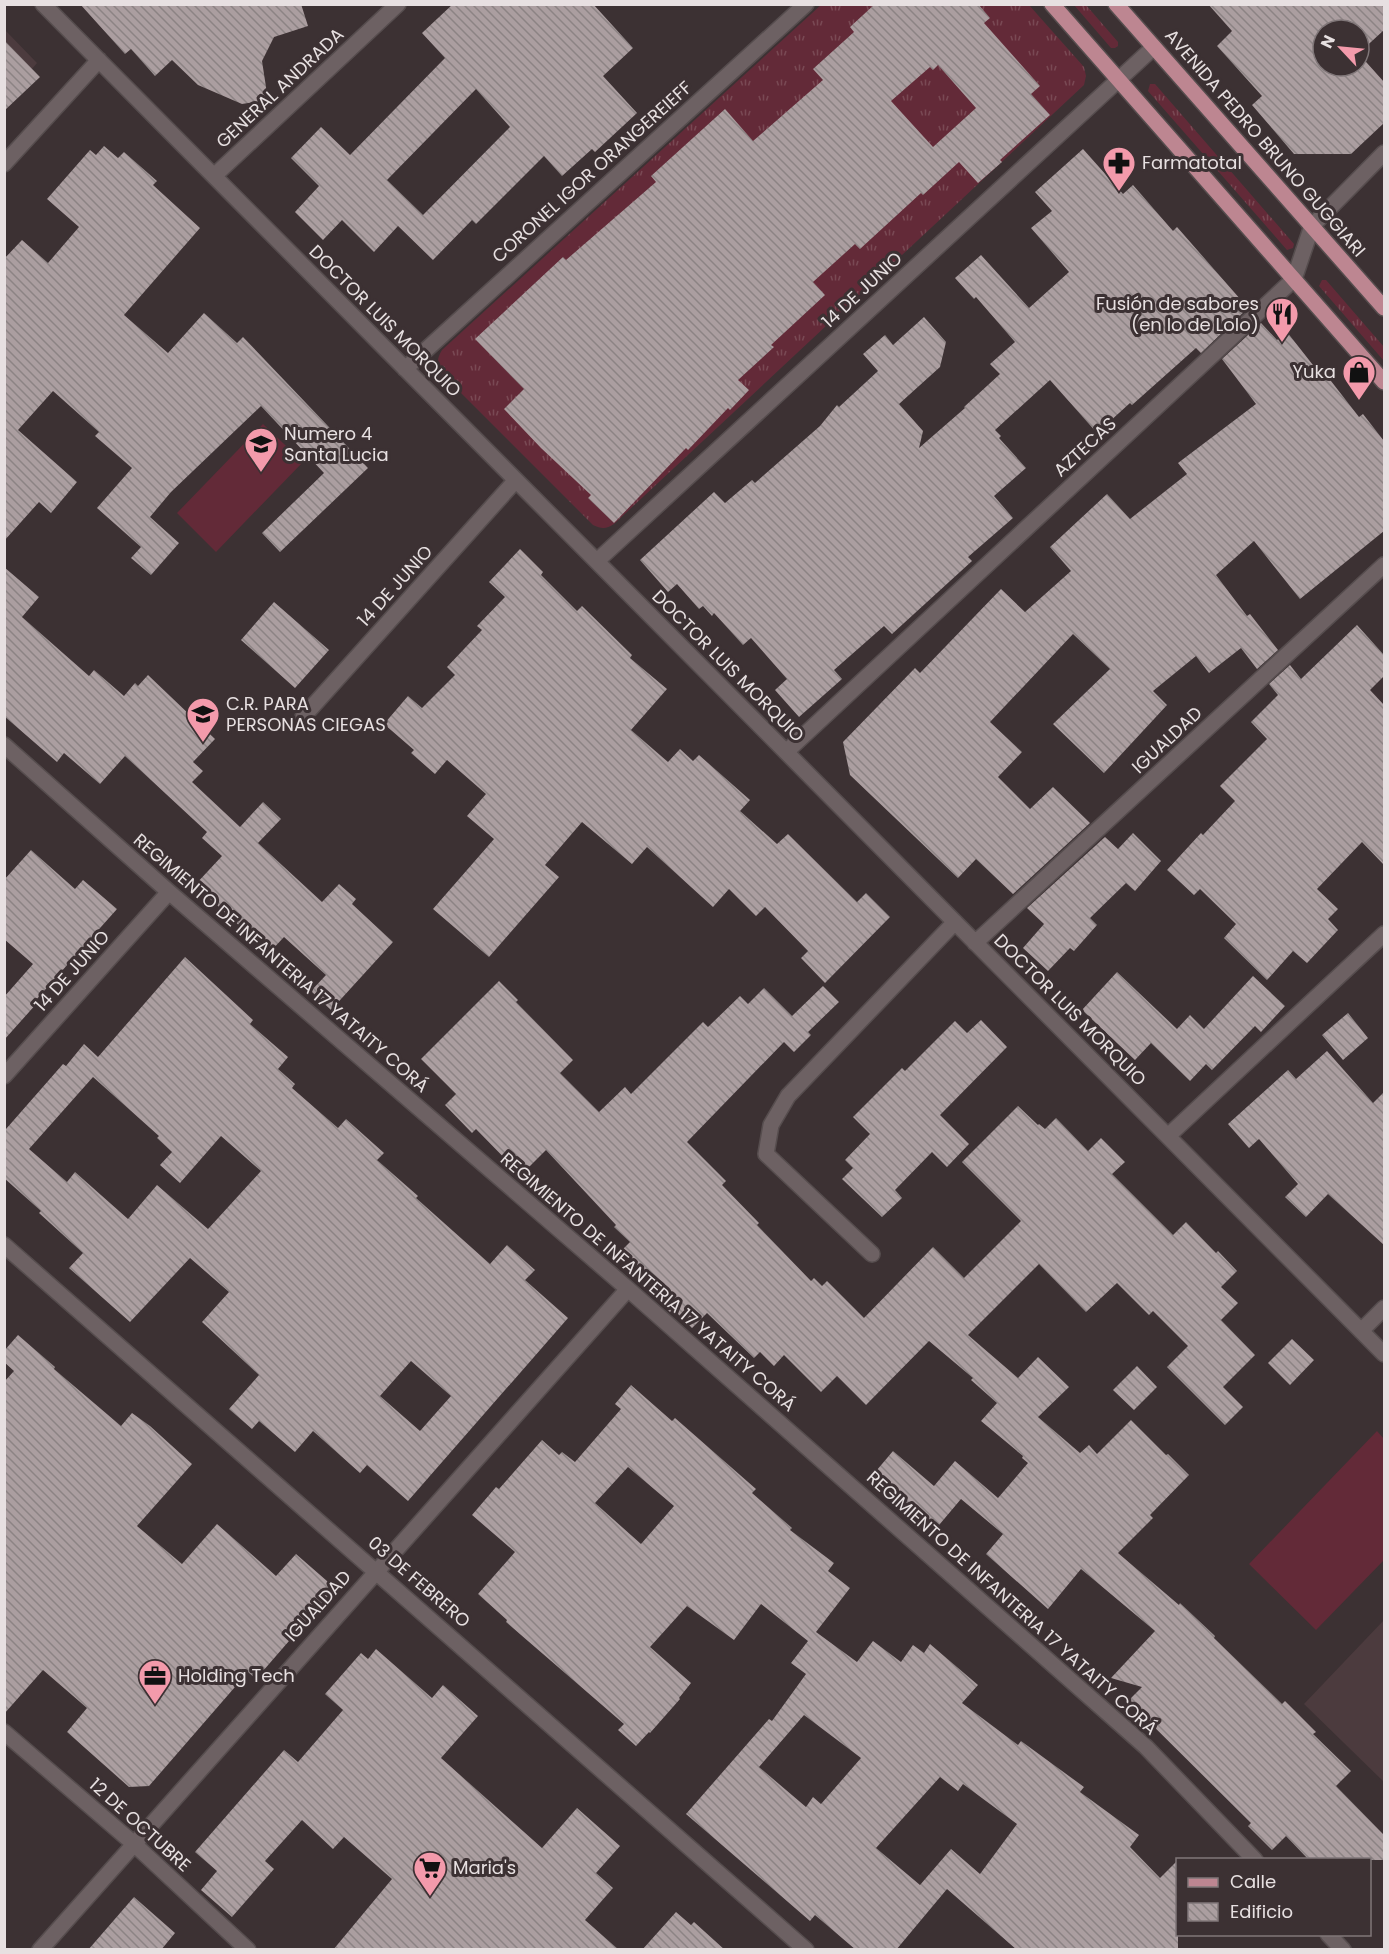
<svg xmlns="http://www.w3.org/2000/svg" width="1389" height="1954" font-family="Poppins,sans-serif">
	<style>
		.built { fill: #4c3b3e }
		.grass { fill: url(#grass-tufts) }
		.pitch { fill: #632a38 }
		.building { fill: url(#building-back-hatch); fill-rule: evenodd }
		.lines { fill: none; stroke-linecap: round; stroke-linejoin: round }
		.street-casing { stroke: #564d4e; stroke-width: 18 }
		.primary-casing { stroke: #564d4e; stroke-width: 18 }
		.street { stroke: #6d6163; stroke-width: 15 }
		.primary { stroke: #bd8691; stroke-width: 15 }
		.labels { text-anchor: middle; stroke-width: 6; stroke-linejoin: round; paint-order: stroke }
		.street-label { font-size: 18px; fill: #e7e0e1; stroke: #3c3133 }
		.poi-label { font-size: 18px; fill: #e7e0e1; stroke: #3c3133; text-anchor: start }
	</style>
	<defs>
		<pattern id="grass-tufts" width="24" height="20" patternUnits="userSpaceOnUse" patternTransform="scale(1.5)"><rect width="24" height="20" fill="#632a38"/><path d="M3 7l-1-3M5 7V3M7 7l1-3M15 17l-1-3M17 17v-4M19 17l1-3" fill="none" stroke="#794954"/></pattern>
		<pattern id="building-back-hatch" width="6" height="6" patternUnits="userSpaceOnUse" patternTransform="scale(1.5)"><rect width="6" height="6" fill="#ab9ea0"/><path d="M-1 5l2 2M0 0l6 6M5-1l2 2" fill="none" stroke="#8c8384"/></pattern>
	</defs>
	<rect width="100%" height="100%" fill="#3c3133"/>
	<path class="built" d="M5,30L37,63L5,101Z
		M1384,1620V1782L1304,1704Z"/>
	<path class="grass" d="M821,5H1029L1084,67L1086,76L1084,85L614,524C606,529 602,529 593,525L440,372C437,363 437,358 442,350Z
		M1074,5H1086L1118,42V46L1115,48H1111Z
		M1150,84H1155L1294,244L1293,248L1287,250L1148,91Z
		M1322,280H1326L1384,347V361L1319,286Z"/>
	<path class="pitch" d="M263,424L303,462L216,552L177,513Z
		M1377,1431L1384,1439V1560L1316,1630L1249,1564Z"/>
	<path class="building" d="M80,4H301L308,26L274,37L262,61L268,100L242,104L198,85L172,60L155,76L131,49L125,54Z
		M453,4H593L633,48L603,76L637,113L595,152L592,149L562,176L544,156L476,224L472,220L433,260L398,226L374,252L342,220L323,240L295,212L319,186L291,158L321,127L350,155L445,58L422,33ZM476,89L510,127L423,215L387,180Z
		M875,4H978L990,18L984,23L1040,86L1031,94L1050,115L1000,160L1002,162L978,183L959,162L923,195L921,193L860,249L855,244L813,282L825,295L771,345L774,347L738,380L749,390L730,410L728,408L688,450L686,448L614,523L588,498L591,495L541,448L504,409L524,389L475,339L563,257L566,260L656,182L651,176L725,109L753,141L823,80L813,69L854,32L850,27ZM938,65L976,108L933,147L891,101L930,67L933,70Z
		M1208,4H1384V30L1359,53V30H1323V66H1359V54L1384,82V123L1351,154H1294L1252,105L1262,96L1217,46L1232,31Z
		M4,40L40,77L4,111Z
		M104,146L118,158L124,152L157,181L153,185L200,228L124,315L168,353L204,313L237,343L243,337L368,468L280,552L262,533L324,473L261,406L171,492L150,517L179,543L151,575L131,558L141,547L97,508L132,468L95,436L99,432L53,391L18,430L77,482L51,513L39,502L4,541V259L22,240L48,263L79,227L47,199L90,150L96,155Z
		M1083,149L1123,194L1133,185L1173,231L1177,227L1248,308L1201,353L1196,348L1132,405L1130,403L1097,433L1050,380L995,430L1001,436L999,438L1026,468L994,496L1013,518L968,557L972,561L892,634L884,626L834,670L842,679L799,717L775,690L787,679L751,638L743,645L714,613L712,616L703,606L699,609L677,584L668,592L640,560L714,492L725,503L752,480L755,483L820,426L837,405L839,407L878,371L863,354L885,335L893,345L924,317L946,342L940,367L899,404L923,431L919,448L965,408L964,407L1000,374L990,364L1015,342L976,297L974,299L955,278L981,255L1029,308L1069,272L1031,228L1052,211L1035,192Z
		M1261,323L1277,340L1287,332L1320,374L1324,372L1359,417L1363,414L1384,441V531L1300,599L1254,541L1216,575L1247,616L1250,614L1278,650L1257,669L1241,648L1209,673L1196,656L1153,691L1167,705L1104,773L1053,724L1110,669L1073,634L990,722L1022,752L998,777L1030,809L1053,787L1090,823L1013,894L976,859L958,878L850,775L843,742L915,668L920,673L1001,589L1025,612L1071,571L1050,547L1107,494L1130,519L1187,474L1178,463L1256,404L1222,359Z
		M520,549L543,572L541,575L577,611L582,606L632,655L630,658L667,689L631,730L668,762L680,749L693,761L699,755L750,800L740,811L777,844L788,834L857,902L866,893L890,917L825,983L801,958L808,951L765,907L756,916L729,889L713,907L647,847L632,864L582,822L545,865L559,877L489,957L433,909L494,839L467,816L486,794L447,760L435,774L411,753L414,750L384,724L408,696L422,708L455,675L447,667L482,630L477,626L505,597L489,582Z
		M4,567L39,597L22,617L89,676L94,670L124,696L135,683L138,686L148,675L215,739L193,762L203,771L192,782L240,827L263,802L281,819L258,843L322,902L339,884L356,899L352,904L393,942L331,1010L311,991L326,975L284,937L269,953L195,885L222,856L202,838L207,832L125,756L100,784L64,753L57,762L4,716Z
		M274,602L329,650L295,688L241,640Z
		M1357,625L1384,655V676L1370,690L1384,705V865L1362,842L1317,889L1338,909L1328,919L1338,930L1307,963L1293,951L1267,980L1224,938L1236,924L1200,889L1194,895L1167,870L1201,833L1203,835L1235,801L1220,786L1267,739L1251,722L1278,695L1269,684L1290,665L1301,679Z
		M1133,833L1161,861L1135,891L1126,883L1090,918L1097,925L1074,951L1070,948L1048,971L1023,948L1044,924L1027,908L1105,837L1118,849Z
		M31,850L75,889L83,880L117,909L36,1000L38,1002L4,1040V997L33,964L4,939V880Z
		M185,957L253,1020L250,1024L288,1057L278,1069L295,1084L292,1088L338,1128L346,1119L384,1153L377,1160L418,1196L416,1198L490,1264L507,1245L535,1270L525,1280L568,1318L408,1501L367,1465L360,1473L313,1431L295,1452L259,1421L252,1429L229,1409L259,1375L202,1322L229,1292L190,1258L130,1322L69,1268L83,1253L39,1213L41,1211L4,1178V1128L6,1129L63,1064L66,1066L84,1044L98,1057ZM93,1077L159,1136L157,1138L172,1152L160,1165L180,1183L221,1136L261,1171L208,1229L157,1185L128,1219L75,1172L67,1182L29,1149ZM411,1361L451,1396L420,1431L380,1396Z
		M1117,972L1177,1029L1190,1015L1204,1029L1253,976L1285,1006L1261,1032L1255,1026L1212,1070L1206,1064L1190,1081L1151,1043L1135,1060L1082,1010Z
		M499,981L518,1000L516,1002L573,1060L560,1073L599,1112L625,1087L631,1094L703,1022L708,1027L740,996L748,1004L764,988L792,1016L823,986L839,1002L808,1032L811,1035L794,1052L784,1042L687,1142L726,1181L722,1185L759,1223L757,1225L811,1281L814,1278L822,1286L827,1281L864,1318L933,1247L964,1278L1021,1221L962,1162L1018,1106L1038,1125L1039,1124L1045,1129L1056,1118L1088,1151L1101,1138L1125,1162L1112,1174L1173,1235L1186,1222L1216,1253L1218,1251L1237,1271L1221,1287L1238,1303L1221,1320L1255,1355L1223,1387L1243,1407L1225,1425L1167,1367L1188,1346L1153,1311L1149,1315L1117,1283L1086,1312L1039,1264L968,1335L1018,1378L1038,1357L1069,1387L1038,1417L1080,1453L1089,1445L1097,1454L1131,1420L1166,1455L1168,1454L1189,1475L1150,1515L1153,1518L1118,1553L1179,1605L1180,1603L1215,1636L1214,1638L1282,1704L1285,1701L1316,1732L1313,1734L1351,1771L1336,1786L1384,1835V1860H1309L1286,1836L1272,1850L1248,1826L1251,1823L1128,1701L1142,1687L1111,1678L1155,1631L1081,1569L1048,1609L986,1554L1003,1534L961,1499L929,1537L907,1518L912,1512L871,1477L893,1451L934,1486L955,1461L998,1498L1028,1463L1022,1458L1023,1456L981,1421L997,1403L971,1380L973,1378L929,1341L866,1405L837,1376L821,1392L784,1355L774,1366L760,1352L754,1358L707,1313L692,1328L673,1309L670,1312L651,1294L654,1291L618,1254L630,1242L614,1227L616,1225L546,1150L521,1175L476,1129L472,1133L445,1105L456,1094L421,1059Z
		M1348,1013L1368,1038L1343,1060L1322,1035Z
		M981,1020L1007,1047L940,1115L969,1144L947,1167L932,1152L895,1190L902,1198L882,1217L842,1179L853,1168L845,1160L870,1134L853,1117L902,1068L905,1071L955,1021L967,1033Z
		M1327,1051L1373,1103L1384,1092V1245L1328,1194L1306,1217L1285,1197L1298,1184L1259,1139L1249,1148L1228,1124L1288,1070L1296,1079Z
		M18,1335L55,1367L54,1369L121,1426L132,1413L150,1426L192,1464L137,1526L182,1564L217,1524L276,1576L296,1554L335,1588L256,1679L248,1672L149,1786L129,1787L67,1732L87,1708L43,1670L4,1714V1382L14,1371L4,1362V1351Z
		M1292,1339L1314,1360L1290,1385L1268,1363Z
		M1137,1366L1157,1387L1134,1410L1113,1390Z
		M631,1385L672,1421L675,1418L756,1489L752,1493L792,1528L790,1530L834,1563L828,1571L850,1588L816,1632L857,1662L873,1641L901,1662L913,1645L924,1653L930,1644L978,1685L962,1703L1018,1745L1021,1741L1084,1787L1080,1792L1139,1835L1130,1847L1160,1878L1178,1860V1950H1017L947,1889L896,1950H856L815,1915L810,1921L686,1814L769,1719L772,1721L806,1674L791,1663L808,1641L761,1604L734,1640L687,1606L650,1647L691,1683L679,1698L680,1699L650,1733L649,1732L636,1746L618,1730L624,1724L506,1622L507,1620L478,1594L515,1552L472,1515L496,1487L499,1489L542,1440L559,1455L562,1452L575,1462L621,1409L615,1404ZM628,1467L674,1506L641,1544L595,1503ZM804,1715L861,1758L821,1804L813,1797L806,1807L759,1767ZM940,1777L958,1791L963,1784L1017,1824L980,1874L951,1849L920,1885L876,1848Z
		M376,1649L432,1698L443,1685L478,1716L441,1758L542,1848L577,1808L620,1846L596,1873L613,1888L585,1920L619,1950H333L392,1879L344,1837L333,1849L302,1820L265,1861L274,1869L232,1917L201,1890L217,1871L195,1852L284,1750L298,1762L343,1710L325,1694L361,1653L368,1659Z
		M134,1897L175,1933L161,1950H88Z
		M676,1912L691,1925L694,1922L725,1950H642Z"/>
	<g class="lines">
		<defs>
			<path id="street" d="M43,4L1384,1354
				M4,164L99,60
				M214,176L398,4
				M405,369L806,4
				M597,561L1154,47
				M303,717L516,480
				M4,745L169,892L628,1289L1146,1747L1255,1860
				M786,752L1294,279L1312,226L1384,153
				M975,943L1384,565
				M4,1076L169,892
				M1168,1136L1384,934
				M4,1245L806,1950
				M872,1254L766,1154L771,1125L788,1096L955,922
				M1361,1331L1384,1308
				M4,1732L133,1843L248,1950
				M1328,1934L1343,1950
				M40,1950L628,1289"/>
			<path id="primary" d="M1052,4L1384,382
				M1116,4L1384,308"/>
		</defs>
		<use href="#street" class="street-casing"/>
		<use href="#primary" class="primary-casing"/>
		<use href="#street" class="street"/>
		<use href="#primary" class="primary"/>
	</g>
	<defs>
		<symbol id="pharmacy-pin" viewBox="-11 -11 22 30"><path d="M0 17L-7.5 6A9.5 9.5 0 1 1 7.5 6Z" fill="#f39aab" stroke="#3c3133"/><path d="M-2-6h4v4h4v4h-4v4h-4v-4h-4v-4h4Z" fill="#111"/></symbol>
		<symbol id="restaurant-pin" viewBox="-11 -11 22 30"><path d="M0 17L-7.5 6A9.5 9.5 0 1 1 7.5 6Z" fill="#f39aab" stroke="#3c3133"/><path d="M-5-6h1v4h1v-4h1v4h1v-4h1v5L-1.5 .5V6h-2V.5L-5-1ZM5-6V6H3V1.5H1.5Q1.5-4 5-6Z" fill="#111"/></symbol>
		<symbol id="shop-pin" viewBox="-11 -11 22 30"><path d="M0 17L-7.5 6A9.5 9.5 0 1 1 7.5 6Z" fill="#f39aab" stroke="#3c3133"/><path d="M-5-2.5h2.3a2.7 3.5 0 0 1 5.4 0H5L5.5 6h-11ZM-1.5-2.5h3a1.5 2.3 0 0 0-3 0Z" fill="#111"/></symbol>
		<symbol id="school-pin" viewBox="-11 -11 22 30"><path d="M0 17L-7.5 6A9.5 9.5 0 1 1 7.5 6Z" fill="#f39aab" stroke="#3c3133"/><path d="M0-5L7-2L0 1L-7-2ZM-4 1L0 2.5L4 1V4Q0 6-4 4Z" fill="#111"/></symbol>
		<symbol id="office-pin" viewBox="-11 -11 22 30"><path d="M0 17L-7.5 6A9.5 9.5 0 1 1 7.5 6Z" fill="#f39aab" stroke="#3c3133"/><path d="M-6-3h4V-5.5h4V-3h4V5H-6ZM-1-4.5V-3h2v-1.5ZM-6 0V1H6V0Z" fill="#111"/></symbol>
		<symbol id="supermarket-pin" viewBox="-11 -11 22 30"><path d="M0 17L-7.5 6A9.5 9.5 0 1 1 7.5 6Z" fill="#f39aab" stroke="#3c3133"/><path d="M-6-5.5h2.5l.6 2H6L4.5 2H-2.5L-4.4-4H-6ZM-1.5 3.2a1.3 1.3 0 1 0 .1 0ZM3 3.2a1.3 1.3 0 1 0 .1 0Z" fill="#111"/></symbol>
	</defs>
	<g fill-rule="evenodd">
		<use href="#pharmacy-pin" x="1100" y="144" width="38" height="52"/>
		<use href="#restaurant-pin" x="1263" y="295" width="38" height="52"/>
		<use href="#shop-pin" x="1340" y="353" width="38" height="52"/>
		<use href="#school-pin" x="242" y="425" width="38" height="52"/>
		<use href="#school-pin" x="184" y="695" width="38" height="52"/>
		<use href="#office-pin" x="136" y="1657" width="38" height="52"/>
		<use href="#supermarket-pin" x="411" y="1849" width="38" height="52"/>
	</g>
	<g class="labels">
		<g class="street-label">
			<text transform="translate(280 88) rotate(-43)" y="6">GENERAL ANDRADA</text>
			<text transform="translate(1265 143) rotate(49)" y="6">AVENIDA PEDRO BRUNO GUGGIARI</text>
			<text transform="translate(592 172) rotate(-42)" y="6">CORONEL IGOR ORANGEREIEFF</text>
			<text transform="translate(862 290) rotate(-43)" y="6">14 DE JUNIO</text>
			<text transform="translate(385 321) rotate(45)" y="6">DOCTOR LUIS MORQUIO</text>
			<text transform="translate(1085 447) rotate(-43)" y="6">AZTECAS</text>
			<text transform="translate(395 586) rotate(-48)" y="6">14 DE JUNIO</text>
			<text transform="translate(728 666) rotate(45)" y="6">DOCTOR LUIS MORQUIO</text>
			<text transform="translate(1167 740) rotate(-43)" y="6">IGUALDAD</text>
			<text transform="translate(281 963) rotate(41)" y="6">REGIMIENTO DE INFANTERIA 17 YATAITY CORÁ</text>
			<text transform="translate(72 971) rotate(-48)" y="6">14 DE JUNIO</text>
			<text transform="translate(1070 1010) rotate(45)" y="6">DOCTOR LUIS MORQUIO</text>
			<text transform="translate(648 1282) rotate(41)" y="6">REGIMIENTO DE INFANTERIA 17 YATAITY CORÁ</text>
			<text transform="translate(419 1582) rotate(41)" y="6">03 DE FEBRERO</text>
			<text transform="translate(1012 1603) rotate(42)" y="6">REGIMIENTO DE INFANTERIA 17 YATAITY CORÁ</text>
			<text transform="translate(318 1606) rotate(-48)" y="6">IGUALDAD</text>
			<text transform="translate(140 1825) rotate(42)" y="6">12 DE OCTUBRE</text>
		</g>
		<g class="poi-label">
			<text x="1142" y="169">Farmatotal</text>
			<text x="1259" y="310" text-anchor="end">Fusión de sabores<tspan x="1259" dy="21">(en lo de Lolo)</tspan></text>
			<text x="1336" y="378" text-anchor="end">Yuka</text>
			<text x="284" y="440">Numero 4<tspan x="284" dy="21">Santa Lucia</tspan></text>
			<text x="226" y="710">C.R. PARA<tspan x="226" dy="21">PERSONAS CIEGAS</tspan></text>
			<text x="178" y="1682">Holding Tech</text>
			<text x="453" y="1874">Maria's</text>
		</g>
	</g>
	<rect width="1389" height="1954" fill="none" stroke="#e7e0e1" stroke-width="12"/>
	<rect x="1176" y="1858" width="195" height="78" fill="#3c3133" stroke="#807779" stroke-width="1.5"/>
	<rect x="1188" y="1878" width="30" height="9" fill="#bd8691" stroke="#807779" stroke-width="1.5"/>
	<text x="1230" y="1888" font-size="18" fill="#e7e0e1">Calle</text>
	<rect x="1188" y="1903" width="30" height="18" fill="url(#building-back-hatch)" stroke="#807779" stroke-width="1.5"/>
	<text x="1230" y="1918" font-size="18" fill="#e7e0e1">Edificio</text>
	<g transform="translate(1341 48) rotate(296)"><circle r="28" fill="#3c3133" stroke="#807779" stroke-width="1.5"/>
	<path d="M0-4.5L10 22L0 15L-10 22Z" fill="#f39aab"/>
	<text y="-9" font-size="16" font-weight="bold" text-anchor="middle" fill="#e7e0e1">N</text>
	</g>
</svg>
